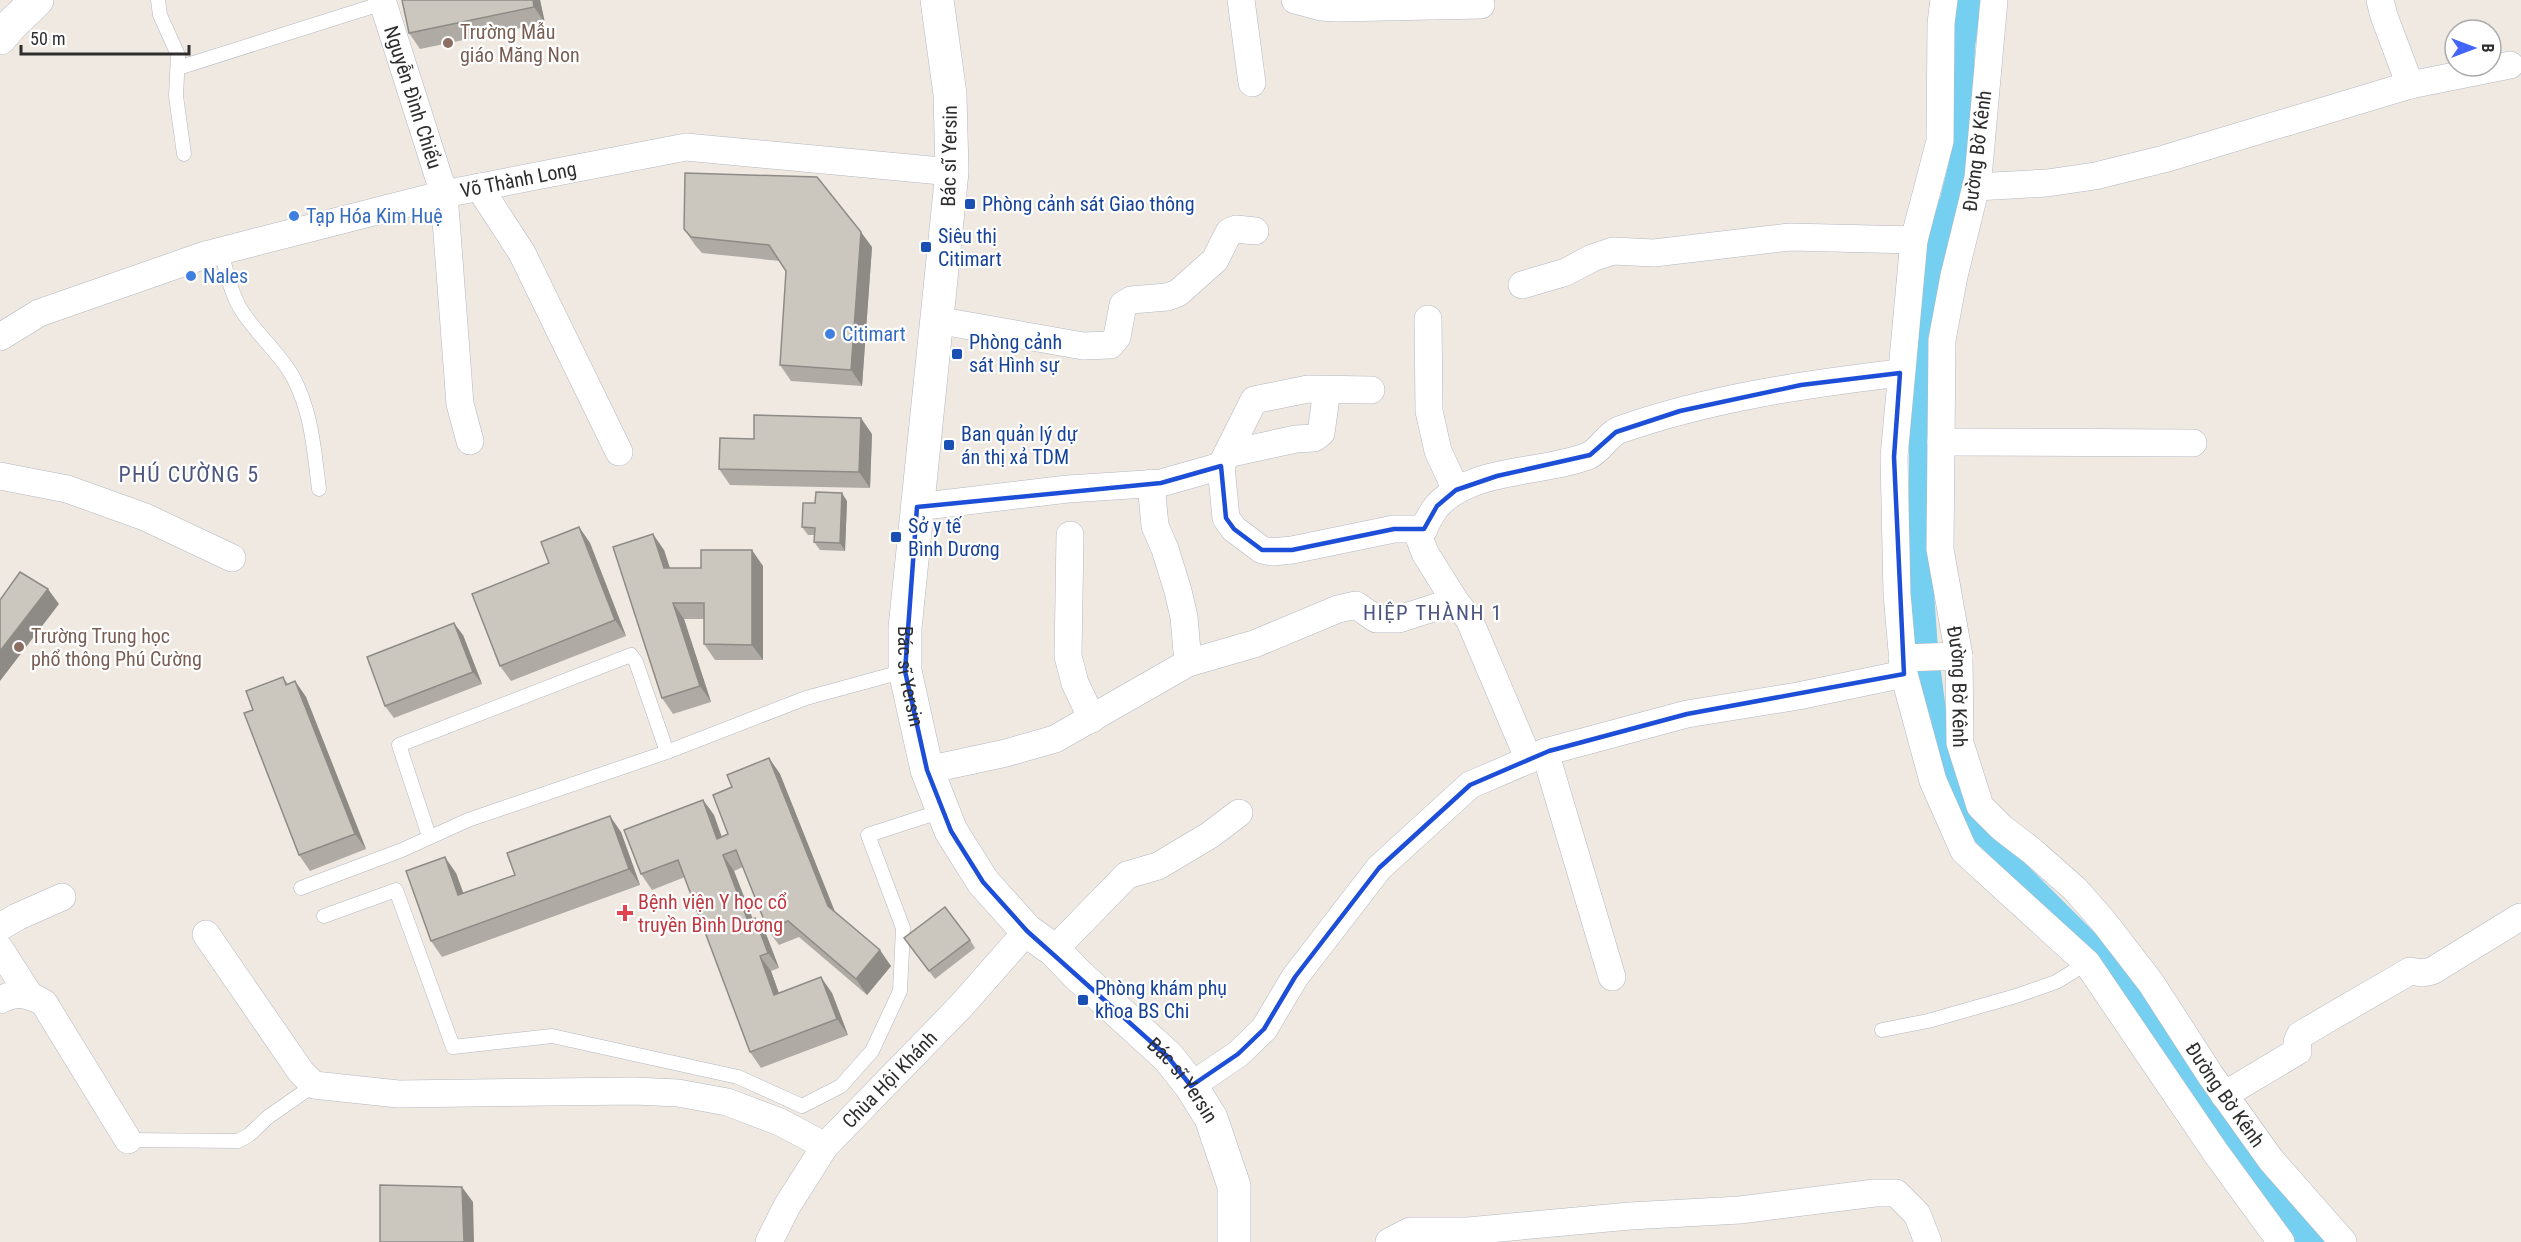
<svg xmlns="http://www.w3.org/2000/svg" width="2521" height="1242" font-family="'Roboto Condensed',sans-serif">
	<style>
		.water { fill: #75cff0 }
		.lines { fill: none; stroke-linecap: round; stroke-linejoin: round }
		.service-casing { stroke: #b4b7c1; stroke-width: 15 }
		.minor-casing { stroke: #b4b7c1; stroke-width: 28 }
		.secondary-casing { stroke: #b4b7c1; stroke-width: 34 }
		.service { stroke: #fff; stroke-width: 14 }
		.minor { stroke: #fff; stroke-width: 27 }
		.secondary { stroke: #fff; stroke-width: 33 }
		.wall { fill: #afaba4 }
		.shaded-wall { fill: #8e8b86 }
		.building { fill: #cbc7bf; stroke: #8e8b86; stroke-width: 1.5 }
		.marked { fill: none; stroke: #1d4ed8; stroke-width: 4.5; stroke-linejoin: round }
		.education-dot { fill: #8d6e63; stroke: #fff; stroke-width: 2 }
		.transit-dot { fill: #1a4fb4; stroke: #fff; stroke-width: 2 }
		.shop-dot { fill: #3f7fe0; stroke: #fff; stroke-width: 2 }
		.health-dot { fill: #e0444e; stroke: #fff; stroke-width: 2 }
		.labels { text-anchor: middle; stroke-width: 4.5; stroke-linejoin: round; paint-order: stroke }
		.education-label { font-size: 20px; fill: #785e54; stroke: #fff; text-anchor: start }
		.street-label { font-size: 20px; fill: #2e2e2e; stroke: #fff }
		.transit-label { font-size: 20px; fill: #164399; stroke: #fff; text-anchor: start }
		.shop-label { font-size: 20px; fill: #366cbe; stroke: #fff; text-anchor: start }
		.health-label { font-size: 20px; fill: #be3a42; stroke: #fff; text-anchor: start }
		.neighbourhood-label { font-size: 21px; letter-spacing: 1.5px; fill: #4d5680; stroke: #fff }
		.quarter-label { font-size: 22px; letter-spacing: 1.5px; fill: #4d5680; stroke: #fff }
	</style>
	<rect width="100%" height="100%" fill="#efe9e1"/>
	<path class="water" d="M1956,0H1982L1975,47L1972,137L1929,522L1938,649L1946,710L2014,852L2116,954L2195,1075L2247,1147L2325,1242H2294L2286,1233L2186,1089L2140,1017L2093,956L1964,831L1935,763L1909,631V382L1927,221L1940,198L1949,162L1953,25Z"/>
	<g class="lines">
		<defs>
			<path id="service" d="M158,0L160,15L178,55L176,96L184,154
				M178,68L383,3
				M221,251C226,270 230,290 240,308C255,333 279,352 293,377C312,413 314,450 319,489
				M429,836L399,745L631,655L636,662L667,752
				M301,888L402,850L468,820L667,752L806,698L905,671
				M324,916L396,890L453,1047L552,1036L738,1077L802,1106L841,1086L872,1051L900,991L903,928L868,835L942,811
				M1882,1030L1928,1021L2016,996L2056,982L2087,963
				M128,1140L238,1141L249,1135L268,1117L314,1085"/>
			<g id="minor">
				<path id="s1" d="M382,0L444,194L460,404L470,441"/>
				<path d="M1241,0L1252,83"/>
				<path d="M1295,0L1321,7L1337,8L1481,5"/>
				<path d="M1944,0L1941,23L1940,141L1914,240L1894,457L1897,594L1904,674L1933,781L1964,851L2087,963L2216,1153L2281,1242"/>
				<path id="s2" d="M1994,0L1978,178L1954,276L1942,340L1940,549L1959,656L1960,743L1980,806L2002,828L2032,851L2075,889L2104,922L2151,983L2211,1076L2271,1160L2343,1242"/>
				<path d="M2380,0L2384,16L2410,85"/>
				<path d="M479,187L522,253L619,452"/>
				<path d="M1976,187L2047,183L2095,176L2164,159L2410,85L2510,65"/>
				<path d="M1522,285L1566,272L1592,258L1613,251L1654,253L1790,237L1914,240"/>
				<path d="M1428,319L1429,411L1438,451L1456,490"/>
				<path d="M936,320L1083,346L1110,345L1117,337L1123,305L1131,300L1167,297L1178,293L1215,260L1229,232L1236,229L1255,231"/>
				<path id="s3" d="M0,337L39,313L205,255L444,194L686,147L952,172"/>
				<path d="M1941,442L2193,443"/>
				<path d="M1227,454L1296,439L1314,438L1321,433L1327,390"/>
				<path d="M1221,466L1226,518L1234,529L1262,550L1272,552L1292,550L1394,529H1424"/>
				<path d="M0,476L67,489L145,517L232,558"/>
				<path d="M1151,483L1155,526L1165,549L1178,591L1184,617L1188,663"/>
				<path d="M917,507L1068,489L1161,483L1221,466L1254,400L1308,389L1371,390"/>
				<path d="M1070,535L1068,656L1075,683L1092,719"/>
				<path d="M1455,601L1425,553L1419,537C1425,527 1430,514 1438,505C1474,467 1541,474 1588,456C1600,451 1607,435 1619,430C1710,398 1806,384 1900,373"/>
				<path d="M1902,658L1959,656"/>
				<path d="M1545,752L1612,977"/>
				<path d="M927,770L1006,753L1055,739L1188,663L1254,644L1338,609L1356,605L1376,619H1399L1455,601L1469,619L1529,760"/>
				<path d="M0,927L17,917L62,897"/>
				<path d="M206,934L301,1072L314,1085L398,1094L634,1091L678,1093L727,1102L780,1122L825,1146"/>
				<path d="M0,949L28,993"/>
				<path d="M1054,950L1127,875L1158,866L1210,835L1239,813"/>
				<path d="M0,1000C17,991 29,994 44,1003L128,1140"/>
				<path d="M1191,1086L1238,1054L1264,1029L1295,977L1379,868L1470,785L1549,751L1687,714L1798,696L1904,674"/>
				<path d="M2224,1095L2298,1051L2297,1042L2300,1035L2410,971L2422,973L2432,971L2520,917"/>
				<path id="s4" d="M769,1242L787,1206L825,1146L961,1006L1027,931"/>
				<path d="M1389,1242L1410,1231H1468L1630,1216L1740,1210L1875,1193H1896L1917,1214L1928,1242"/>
			</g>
			<g id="secondary">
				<path id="s5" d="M937,0L950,94L952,172L905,628V671L927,770L951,831L983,882L1027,931L1054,950L1078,975L1168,1057L1191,1086L1211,1118L1234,1186V1242"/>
				<path d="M0,38L11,25L37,0"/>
			</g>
		</defs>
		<use href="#service" class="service-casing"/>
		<use href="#minor" class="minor-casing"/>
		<use href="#secondary" class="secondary-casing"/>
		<use href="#service" class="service"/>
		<use href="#minor" class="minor"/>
		<use href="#secondary" class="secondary"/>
	</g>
	<path class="wall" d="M540,0L545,23L420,49L409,33Z
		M684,229L872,247L862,386L791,381L780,365L786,271L780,261L702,253L695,245Z
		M872,434L870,488L730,485L719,469Z
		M847,501L845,551L820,550L814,542L815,535H808L802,527L815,503Z
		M579,527L590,543L626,636L511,681L500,666Z
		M664,550L670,568H701L763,566V660H715L704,644V619H684L711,702L673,714L662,698Z
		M463,635L482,684L394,718L385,706Z
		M283,677L288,684L295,681L306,697L366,849L310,871L299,855L253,710Z
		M769,758L780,774L835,912L891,966L867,995L799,937L779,945L768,930L743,867L734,871L753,919L766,934L779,968L771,971L779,993H832L848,1035L761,1068L750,1052L685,877L652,890L641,874L703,800L714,815L721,837L728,834L732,787Z
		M621,832L640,885L442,957L431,941L456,873L463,893L515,875Z
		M970,940L975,948L935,979L910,946Z"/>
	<path class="shaded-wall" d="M533,0H540L545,23L534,7Z
		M861,232L872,247L862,386L851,370Z
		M861,418L872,434L870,488L859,472Z
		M842,493L847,501L845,551L840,543Z
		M579,527L590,543L626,636L615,620Z
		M653,534L664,550L675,584L664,568Z
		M752,550L763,566V660L752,645Z
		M48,589L59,604L0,681V651Z
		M673,603L684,619L711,702L700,686Z
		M454,623L463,635L482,684L473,672Z
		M295,681L306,697L366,849L355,834Z
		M769,758L780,774L839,922L828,906Z
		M703,800L714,815L728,854L717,839Z
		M610,816L621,832L640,885L629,869Z
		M723,855L734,871L759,936L748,921Z
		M445,857L456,873L470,911L458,895Z
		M755,918L766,934L779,968L768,953Z
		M880,950L891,966L867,995L856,979Z
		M760,956L771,971L785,1011L774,995Z
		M821,977L832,993L848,1035L837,1019Z
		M462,1187L473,1202L474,1242H464Z"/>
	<path class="building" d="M402,0H533L534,7L409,33Z
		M685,173L817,177L861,232L851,370L780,365L786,271L769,245L691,237L684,229Z
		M754,415L861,418L859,472L719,469L720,438L754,439Z
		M816,492L842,493L840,543L814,542L815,528L802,527L803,503H815Z
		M579,527L615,620L500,666L472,594L549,563L541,542Z
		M653,534L664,568H701V550H752V645L704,644V603H673L700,686L662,698L613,547Z
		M20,572L48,589L0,651V600Z
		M454,623L473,672L385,706L367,657Z
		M283,677L286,685L295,681L355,834L299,855L244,713L253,710L246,691Z
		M769,758L828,906L880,950L856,979L788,921L768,930L736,850L723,855L748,921L755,918L768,953L760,956L774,995L821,977L837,1019L750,1052L678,860L641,874L624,830L703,800L717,839L728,834L713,795L732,787L727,775Z
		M610,816L629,869L431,941L406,871L445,857L458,895L515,875L507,853Z
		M945,907L970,940L929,971L904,938Z
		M380,1185L462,1187L464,1242H380Z"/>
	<path class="marked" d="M1900,373L1894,457L1904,674L1687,714L1549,751L1470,785L1379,868L1295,977L1264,1029L1238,1054L1191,1086L1168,1057L1027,931L983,882L951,831L927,770L905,671L917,507L1161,483L1221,466L1226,518L1234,529L1262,550H1292L1394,529H1424L1437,506L1456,490L1497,476L1590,455L1616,432L1680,411L1801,385Z"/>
	<g class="education-dot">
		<circle cx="448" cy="43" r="6"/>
		<circle cx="19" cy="647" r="6"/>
	</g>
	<g class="transit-dot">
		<rect x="964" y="198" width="12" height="12" rx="3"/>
		<rect x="920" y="241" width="12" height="12" rx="3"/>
		<rect x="951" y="348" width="12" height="12" rx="3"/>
		<rect x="943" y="439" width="12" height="12" rx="3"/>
		<rect x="890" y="531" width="12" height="12" rx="3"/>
		<rect x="1077" y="994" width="12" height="12" rx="3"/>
	</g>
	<g class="shop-dot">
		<circle cx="294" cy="216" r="6"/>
		<circle cx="191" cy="276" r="6"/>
		<circle cx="830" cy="334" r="6"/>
	</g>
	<path class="health-dot" d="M622 904h6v6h6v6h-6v6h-6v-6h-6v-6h6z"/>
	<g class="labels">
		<g class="education-label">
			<text x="460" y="39">Trường Mẫu<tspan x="460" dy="23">giáo Măng Non</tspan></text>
			<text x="31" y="643">Trường Trung học<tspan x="31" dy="23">phổ thông Phú Cường</tspan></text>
		</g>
		<g class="street-label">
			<text dy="7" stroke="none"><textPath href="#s1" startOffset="102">Nguyễn Đình Chiểu</textPath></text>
			<text transform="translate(1977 151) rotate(-83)" y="7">Đường Bờ Kênh</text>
			<text transform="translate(949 156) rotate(-89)" y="7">Bác sĩ Yersin</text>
			<text dy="7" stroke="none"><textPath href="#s3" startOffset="544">Võ Thành Long</textPath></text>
			<text dy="7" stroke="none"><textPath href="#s5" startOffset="680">Bác sĩ Yersin</textPath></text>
			<text dy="7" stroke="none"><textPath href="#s2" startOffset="693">Đường Bờ Kênh</textPath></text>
			<text dy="7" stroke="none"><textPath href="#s4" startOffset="204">Chùa Hội Khánh</textPath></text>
			<text dy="7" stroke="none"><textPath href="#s5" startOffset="1184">Bác sĩ Yersin</textPath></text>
			<text dy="7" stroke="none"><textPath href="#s2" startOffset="1197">Đường Bờ Kênh</textPath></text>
		</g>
		<g class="transit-label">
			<text x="982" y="211">Phòng cảnh sát Giao thông</text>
			<text x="938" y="243">Siêu thị<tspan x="938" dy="23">Citimart</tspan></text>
			<text x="969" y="349">Phòng cảnh<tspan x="969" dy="23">sát Hình sự</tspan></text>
			<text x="961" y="441">Ban quản lý dự<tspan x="961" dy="23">án thị xả TDM</tspan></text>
			<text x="908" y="533">Sở y tế<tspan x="908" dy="23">Bình Dương</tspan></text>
			<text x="1095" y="995">Phòng khám phụ<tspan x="1095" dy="23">khoa BS Chi</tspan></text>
		</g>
		<g class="shop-label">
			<text x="306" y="223">Tạp Hóa Kim Huệ</text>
			<text x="203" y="283">Nales</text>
			<text x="842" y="341">Citimart</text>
		</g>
		<g class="health-label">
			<text x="638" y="909">Bệnh viện Y học cổ<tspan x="638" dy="23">truyền Bình Dương</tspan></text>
		</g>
		<g class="neighbourhood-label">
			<text x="1433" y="620">HIỆP THÀNH 1</text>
		</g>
		<g class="quarter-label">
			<text x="189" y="482">PHÚ CƯỜNG 5</text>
		</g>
	</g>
	<g transform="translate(2473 48) rotate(90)"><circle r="28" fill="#ffffff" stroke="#ababab" stroke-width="1.5"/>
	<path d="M0-4.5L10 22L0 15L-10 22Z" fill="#4264fb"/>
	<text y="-9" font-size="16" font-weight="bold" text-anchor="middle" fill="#2e2e2e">B</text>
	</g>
	<path d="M21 45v9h168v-9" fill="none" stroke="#2e2e2e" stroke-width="3"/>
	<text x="30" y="45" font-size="18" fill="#2e2e2e" stroke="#ffffff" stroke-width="4.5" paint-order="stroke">50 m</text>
</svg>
